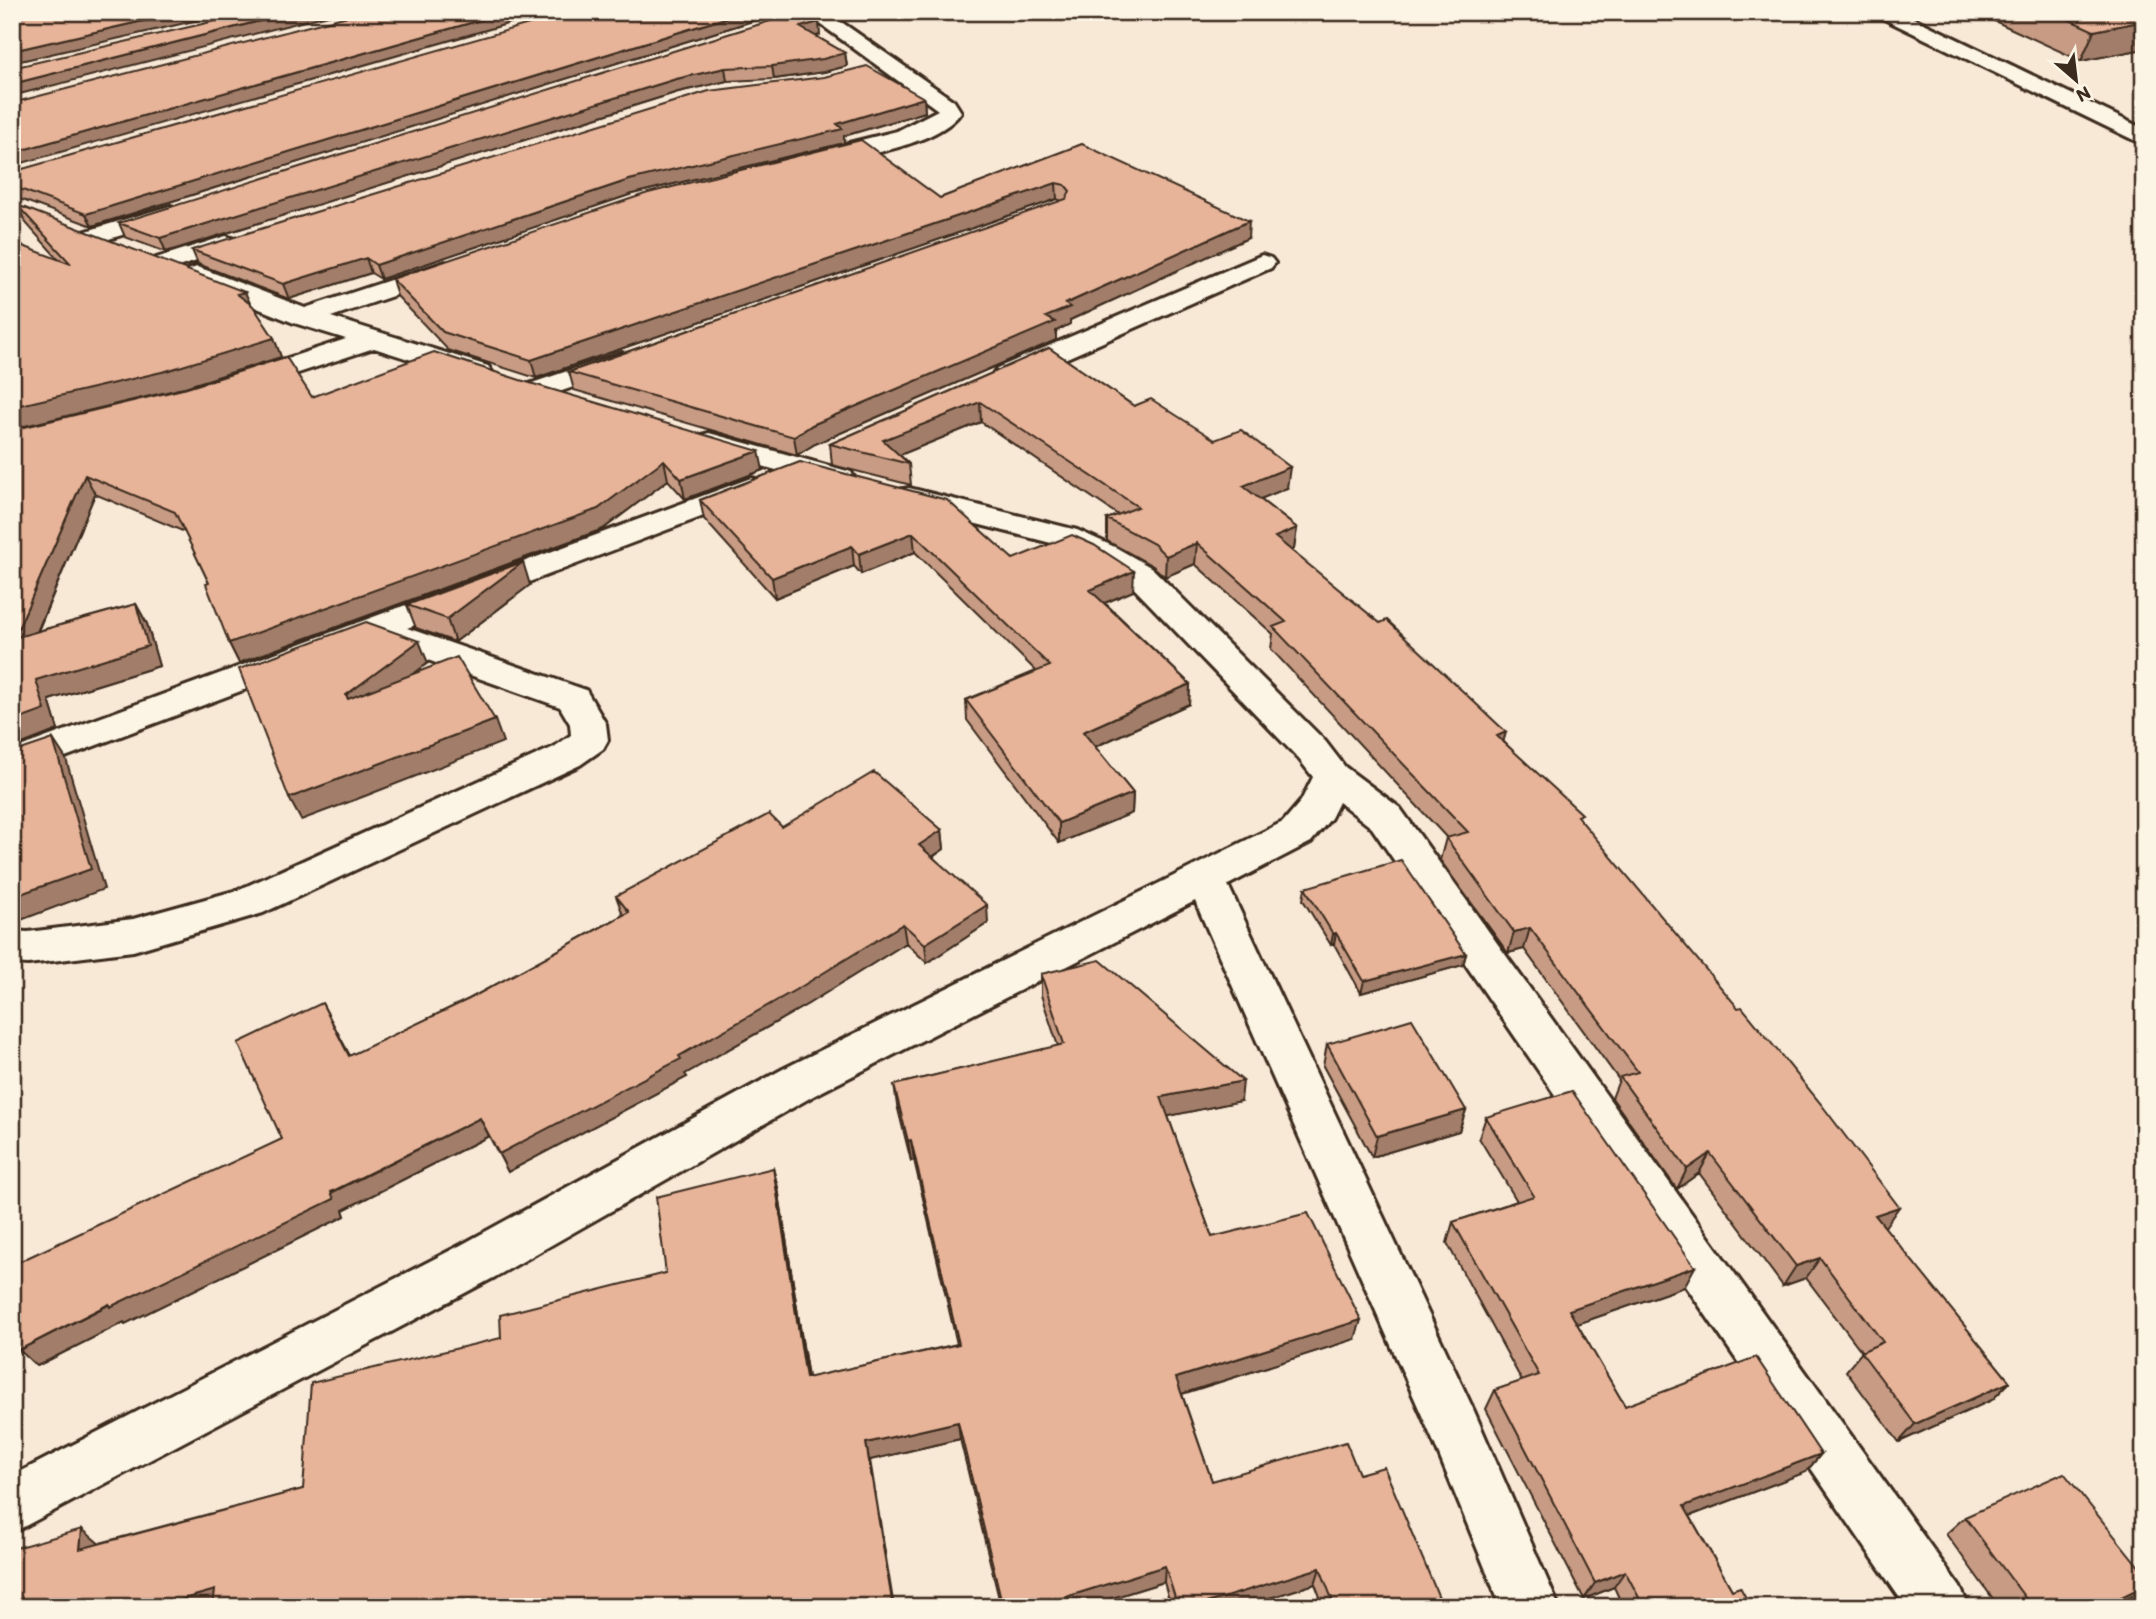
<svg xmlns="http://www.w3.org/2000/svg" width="2156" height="1619" font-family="Itim,sans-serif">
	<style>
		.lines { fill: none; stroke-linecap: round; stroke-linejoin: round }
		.minor-casing { stroke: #3b2a1e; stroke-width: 6 }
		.minor { fill: #fcf5e5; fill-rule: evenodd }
		.wall { fill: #c79b84; stroke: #3b2a1e; stroke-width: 2 }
		.shaded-wall { fill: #a27e6b; stroke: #3b2a1e; stroke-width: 2 }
		.building { fill: #e7b499; stroke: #3b2a1e; stroke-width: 2 }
	</style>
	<rect width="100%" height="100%" fill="#f8e8d6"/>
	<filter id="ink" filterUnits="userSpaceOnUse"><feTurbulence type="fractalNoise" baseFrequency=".0143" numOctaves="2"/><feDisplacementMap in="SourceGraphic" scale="14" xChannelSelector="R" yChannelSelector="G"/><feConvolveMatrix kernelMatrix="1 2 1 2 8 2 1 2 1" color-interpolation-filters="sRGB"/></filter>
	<g filter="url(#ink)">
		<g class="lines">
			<defs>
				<path id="minor" d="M804,12H827L954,101L961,112C938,146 855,157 817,165L809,163L805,158L809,153L897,131L938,110Z
					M1875,12H1901L2144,129V145L1878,16Z
					M170,206L179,208L182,213L179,218L92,244L83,242L80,237L83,232Z
					M226,236L235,239L239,244L235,249L165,271L156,268L152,263L156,258Z
					M1262,255L1271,258L1275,263L1271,268L1017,380L1007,382L997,380L993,374L997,368Z
					M445,262L454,265L458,270L454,275L331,317L488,366L492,372L488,378L478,380L468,378L374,348L253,388L243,391L233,388L229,382L233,376L346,339L294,323L188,280L184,275L188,270L197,267L206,270L305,308Z
					M621,353L631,355L635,361L631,367L536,400L526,397L522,391L526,385Z
					M709,433L851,472L855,479L851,486L840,488L698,448L694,442L698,436Z
					M751,478L762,480L766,487L762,494L407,628L586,690L606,724L608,740L603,749L580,765L263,913L133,951L28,964L12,963V931L28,932L133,919L238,890L554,747L571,735L570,724L560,707L374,641L12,777V750Z
					M909,488L1077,530L1117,548L1152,568L1325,741L1345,767L1400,808L1960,1587L1969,1607H1906L1372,828L1339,802L1331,818L1311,842L1228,885L1474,1411L1559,1607H1501L1435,1445L1195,901L815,1095L495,1277L12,1533V1476L461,1245L783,1069L1283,822L1301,801L1313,777L1299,759L1128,582L1095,562L1055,544L898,504L893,497L898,490Z"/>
			</defs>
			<use href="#minor" class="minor-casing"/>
			<use href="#minor" class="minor"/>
		</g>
		<path class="wall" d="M1975,12H2144V49L2081,61Z
			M778,13L92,226L12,196V172Z
			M820,35L816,36L845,53L847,66L824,72L774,79L727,81L678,92L166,252L125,237L119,223Z
			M924,98L925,112L844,136V143L632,194L381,279L371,273L289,299L198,264L192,250Z
			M1082,144L1248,238L1070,320V324L1056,331V340L815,444L797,455L574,390L569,372L1062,201L1057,199L536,378L448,350L397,296L392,279L940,198Z
			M17,205L250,304L274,338L281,357L175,390L26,223Z
			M1049,348L1134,406L1287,488L1260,499L1297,528L1294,549L1291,551L1506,732L1503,741L1580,820L1884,1227L2010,1382L1992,1400L1899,1442L1846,1371L1862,1352L1806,1278L1783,1286L1699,1173L1677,1189L1612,1098L1619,1080L1524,949L1508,953L1440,860L1446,838H1447L1271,649L1273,634L1195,564L1165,577L1153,566L1107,541V519L1118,515L981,422L900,455L909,464L911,485L832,465L830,444Z
			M312,397L763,470L685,499L668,480L603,529L239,663L229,643L209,583L185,532L95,494L38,631L136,604L147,624L159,666L49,700L58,730L12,748V430Z
			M800,462L1013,559L1133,591L1105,603L1190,684L1189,704L1095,747L1133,793L1132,813L1059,843L967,720L966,700L1036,671L915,552L861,574L854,566L775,598L704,519L700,500Z
			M530,585L455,642L416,628L407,605Z
			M782,827L942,830L944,849L933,857L988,923L927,963L906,943L808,1004L685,1074L687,1077L508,1172L489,1136L343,1210L345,1216L125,1324L124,1322L37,1366L282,1139L332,1022L350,1056L469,999L623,915L616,896Z
			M1305,888L1466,954L1463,965L1361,993L1334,944L1331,945L1303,900Z
			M1041,974L1241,1101L1168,1116L1212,1237L1355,1339L1182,1394L1212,1481L1359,1474L1443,1607H1324L1315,1584L1240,1607H1171L1164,1582L1083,1607H1001L960,1439L870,1460L100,1543L303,1489L501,1338L666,1273L773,1168L778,1188L808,1378L957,1344L914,1160L911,1161L897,1105L894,1085L1058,1046L1041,995Z
			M1327,1044L1466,1110L1459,1131L1372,1157L1323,1066Z
			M1486,1117L1684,1287L1577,1324L1625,1406L1821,1454L1806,1472L1690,1516L1732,1590L1751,1607H1623L1614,1587L1584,1599L1486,1409L1495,1390L1522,1381L1447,1243L1453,1222L1517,1201L1479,1138Z
			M1965,1517L2144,1573V1588L2128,1599L2112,1607H1999L1946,1534Z"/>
		<path class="shaded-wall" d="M182,12H233L12,63V51Z
			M295,12H340L12,96V84Z
			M509,12H549L12,166V153Z
			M745,12H777L778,13L92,226L86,214Z
			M2144,21V49L2081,61L2094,31Z
			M819,22L820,35L802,40L800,27Z
			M845,53L847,66L824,72L774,79L772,66Z
			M725,68L727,81L678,92L166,252L160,238L676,79Z
			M924,98L925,112L844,136V143L632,194L381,279L376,265L629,180L837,124Z
			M1056,183L1057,199L536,378L531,360Z
			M1249,221L1248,238L1070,320V324L1056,331V340L815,444L797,455L794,437L812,425L1046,317L1065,304Z
			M366,258L371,273L289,299L283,284Z
			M245,292L253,310L237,294Z
			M274,338L281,357L175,390L12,429V407Z
			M980,402L981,422L890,459L883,440Z
			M759,451L763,470L685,499L681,479Z
			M664,460L668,480L603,529L239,663L229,643Z
			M1290,467L1287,488L1241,507L1243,486Z
			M85,475L95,494L26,658L14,638Z
			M1297,528L1294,549L1272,559L1275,537Z
			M913,533L915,552L861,574L859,554Z
			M1197,543L1195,564L1165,577L1166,556Z
			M852,546L854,566L775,598L772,578Z
			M523,562L530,585L455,642L447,619Z
			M1134,571L1133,591L1090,609V590Z
			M136,604L147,624L159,666L49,700L58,730L12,748V722L36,680Z
			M419,641L428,663L356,717L346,695Z
			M1190,684L1189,704L1083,752V732Z
			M495,720L503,742L365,796L301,820L289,798Z
			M1506,732L1500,754L1497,736Z
			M53,739L66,759L104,889L18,921L12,914V897Z
			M1133,793L1132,813L1059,843V823Z
			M942,830L944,849L921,864L919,845Z
			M987,905L988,923L927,963L925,944Z
			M903,924L906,943L808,1004L685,1074L687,1077L508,1172L499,1154L679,1056Z
			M1530,928L1524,949L1508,953L1514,932Z
			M1336,933L1334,944L1331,945L1333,934Z
			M1466,954L1463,965L1361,993L1364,981Z
			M322,1003L332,1022L360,1075L349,1056Z
			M1243,1081L1241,1101L1160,1118L1161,1097Z
			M1466,1110L1459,1131L1372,1157L1377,1136Z
			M480,1118L489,1136L343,1210L345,1216L125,1324L124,1322L37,1366L19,1350Z
			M911,1140L914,1160L911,1161L908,1141Z
			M1710,1153L1699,1173L1677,1189L1687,1169Z
			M773,1168L778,1188L811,1396L806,1378Z
			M1899,1207L1885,1227L1861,1235L1875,1215Z
			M1820,1258L1806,1278L1783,1286L1796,1266Z
			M1695,1267L1684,1287L1560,1330L1569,1310Z
			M1361,1320L1355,1339L1175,1396L1176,1378Z
			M2010,1382L1992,1400L1899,1442L1915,1424Z
			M958,1422L960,1439L870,1460L894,1607H893L866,1443Z
			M1821,1454L1806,1472L1671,1523L1684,1506Z
			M82,1529L102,1546L80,1549Z
			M1165,1566L1164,1582L1083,1607H1034Z
			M1320,1568L1315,1584L1240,1607H1193Z
			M1625,1571L1614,1587L1584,1599L1595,1583Z
			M2144,1586V1588L2128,1599L2112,1607H2101Z
			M215,1590L229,1607H155Z"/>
		<path class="building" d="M12,12H182L12,51Z
			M254,12H295L12,84V68Z
			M363,12H509L12,153V103Z
			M571,12H745L86,214L12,186V172Z
			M799,12L819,22L800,27L845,53L823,59L772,66L725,68L676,79L160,238L119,223Z
			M2052,12H2144V21L2094,31Z
			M867,66L924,98L837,124L843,129L629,180L376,265L366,258L283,284L192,250L709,91L824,77Z
			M861,140L940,198L1082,144L1249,221L1065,304L1070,307L1046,317L1055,322L812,425L794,437L569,372L1066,199L1070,191L1065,185L1056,183L531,360L443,332L392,279L648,193Z
			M17,205L245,292L237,294L253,306L274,338L166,371L12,407V242L71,264Z
			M1049,348L1134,406L1151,399L1215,440L1241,430L1290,467L1243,486L1297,528L1275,537L1380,623L1387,620L1506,732L1497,736L1582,814L1577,816L1738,1008L1742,1007L1821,1104L1899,1207L1875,1215L2010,1382L1915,1424L1861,1352L1883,1342L1820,1258L1796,1266L1710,1153L1687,1169L1620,1077L1638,1072L1530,928L1514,932L1446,838L1468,832L1273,627L1286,622L1197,543L1166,556L1154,544L1107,519L1138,507L980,402L883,440L909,464L830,444Z
			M434,352L520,380L759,451L681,479L664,460L598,509L229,643L206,584L209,583L175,512L85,475L14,638L136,604L148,646L36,680L45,710L12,722V430L187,388L286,357L312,397Z
			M800,462L947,500L1013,559L1072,535L1094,545L1134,571L1090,590L1190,684L1083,732L1133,793L1059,823L966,700L1050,666L913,533L859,554L852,546L772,578L700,500Z
			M523,562L447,619L407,605Z
			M366,622L419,641L346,695L348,699L457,657L495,720L289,798L239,669Z
			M53,739L91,869L12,897V753Z
			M874,772L942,830L919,845L987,905L925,944L903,924L804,985L679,1056L681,1059L499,1154L480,1118L331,1192L334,1199L110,1307L109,1304L19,1350L12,1321V1265L282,1139L238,1043L322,1003L349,1056L469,999L629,912L616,896L769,814L782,827Z
			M1401,860L1466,954L1364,981L1336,933L1333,934L1305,888Z
			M1100,960L1243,1081L1161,1097L1212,1237L1308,1213L1361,1320L1176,1378L1212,1481L1346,1442L1359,1474L1384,1467L1443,1607H1335L1320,1568L1193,1607H1178L1165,1566L1034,1607H1003L958,1422L866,1443L893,1607H213L215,1590L155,1607H12V1549L82,1529L80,1549L303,1489L311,1383L501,1338L500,1315L666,1273L656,1197L773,1168L806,1378L959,1344L911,1140L908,1141L894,1085L1064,1044L1041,974Z
			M1412,1019L1466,1110L1377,1136L1327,1044Z
			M1572,1091L1695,1267L1569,1310L1625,1406L1756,1357L1821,1454L1684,1506L1732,1590L1740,1587L1751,1607H1644L1625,1571L1595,1583L1495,1390L1539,1375L1453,1222L1534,1196L1486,1117Z
			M2064,1473L2144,1573V1586L2101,1607H2032L1965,1517Z"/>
	</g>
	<rect width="2156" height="1619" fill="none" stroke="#fcf5e5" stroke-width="42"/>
	<rect x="21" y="21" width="2114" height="1577" fill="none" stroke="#3b2a1e" stroke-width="2.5" filter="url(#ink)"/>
	<g transform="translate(2076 80) rotate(152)" stroke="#fcf5e5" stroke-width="5" paint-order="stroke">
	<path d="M0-5L12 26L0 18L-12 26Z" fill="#3b2a1e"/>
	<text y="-10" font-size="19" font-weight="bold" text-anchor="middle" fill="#3b2a1e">N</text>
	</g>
</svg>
